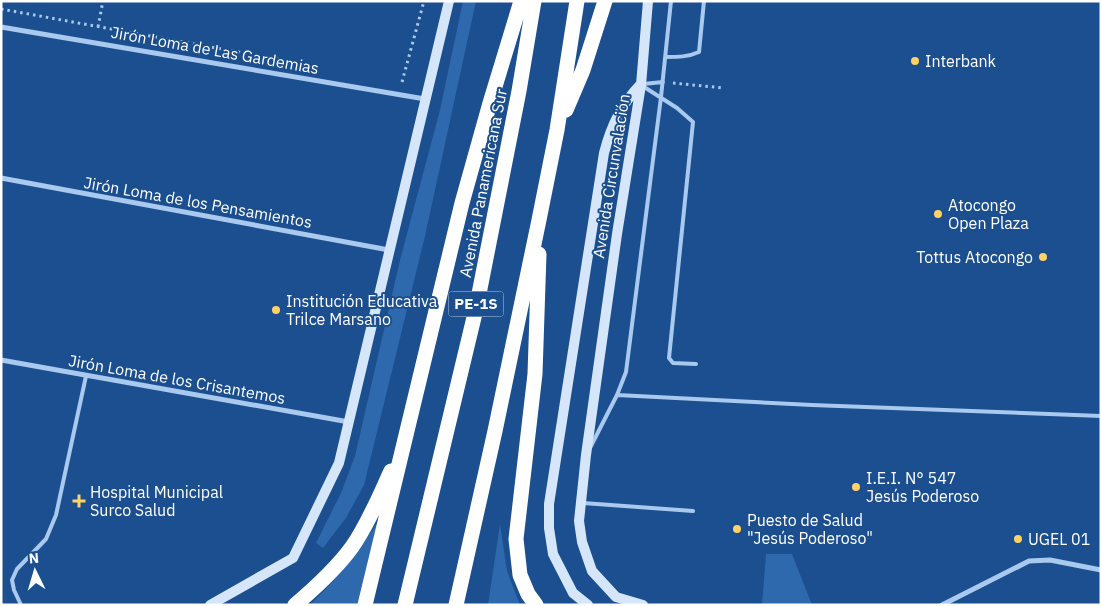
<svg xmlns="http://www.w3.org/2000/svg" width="1102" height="606" font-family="'IBM Plex Sans',sans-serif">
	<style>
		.green { fill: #2e69ad }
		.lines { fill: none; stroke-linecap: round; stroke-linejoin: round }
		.path { stroke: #a9c9ee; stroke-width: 3; stroke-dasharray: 2.5 4; stroke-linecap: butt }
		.lane { stroke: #a9c9ee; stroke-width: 4 }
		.street { stroke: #a9c9ee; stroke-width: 5 }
		.secondary { stroke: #d6e6fa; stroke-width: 10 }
		.highway { stroke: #fff; stroke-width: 15 }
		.poi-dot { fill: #ffd166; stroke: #1b4f8f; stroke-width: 2 }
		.labels { text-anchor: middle; stroke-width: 4; stroke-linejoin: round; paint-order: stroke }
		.shield { fill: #1b4f8f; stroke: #bbcadd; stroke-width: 1 }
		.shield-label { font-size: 15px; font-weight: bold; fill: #fff }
		.street-label { font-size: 16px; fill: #fff; stroke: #1b4f8f }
		.poi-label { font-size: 16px; fill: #fff; stroke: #1b4f8f; text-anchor: start }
	</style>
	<rect width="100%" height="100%" fill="#1b4f8f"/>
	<path class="green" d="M463,1H476L425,236L364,485L346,518L323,548L316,543L341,493L355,456L400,260L440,110Z
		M384,512L358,605H310C341,575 361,548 384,512Z
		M500,524L507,571L520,605H488Z
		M766,554H792L812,605H762Z"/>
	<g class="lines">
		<path class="path" d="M1,9L288,61
			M98,27L103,1
			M402,82L424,1
			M673,83L724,88"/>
		<path class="lane" d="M666,57C678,57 688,57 699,52L704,1
			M643,84L663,82
			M641,85L677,108L693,122L669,358L673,363L696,364
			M617,395L812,405L1101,416
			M591,446L617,395L626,372L661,97L671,1
			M583,503L693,511
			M21,605L14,590L12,580L17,569L46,539L56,515L86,376"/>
		<path class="street" d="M1,27L425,99
			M1,178L389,250
			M1,360L349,422
			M942,605L1029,561L1050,560L1101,570"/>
		<path class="secondary" d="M210,605L293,558L339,463L449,1
			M588,605L573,593L553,554L549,528V504L604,153C611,126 621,105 640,85
			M643,605L616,597L592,571L582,542L579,521L586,455L617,234L641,85L648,1"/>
		<path class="highway" d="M566,110L583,70L605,1
			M295,605C315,588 336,569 352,547C368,524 379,497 391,471
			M365,605L462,203L490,103L521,1
			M405,605L476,309L519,91L534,1
			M456,605L495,431L539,220L557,130L577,1
			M536,605L528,594L520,575L516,539L535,374L539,254"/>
	</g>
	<g class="poi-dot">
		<circle cx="915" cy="61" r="5"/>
		<circle cx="938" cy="214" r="5"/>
		<circle cx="1043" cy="257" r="5"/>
		<circle cx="276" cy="310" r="5"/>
		<circle cx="856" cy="487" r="5"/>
		<path d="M76.5 493.5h5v5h5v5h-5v5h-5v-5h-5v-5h5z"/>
		<circle cx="737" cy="529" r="5"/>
		<circle cx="1018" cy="539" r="5"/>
	</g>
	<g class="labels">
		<rect class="shield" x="448.5" y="291.5" width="55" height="25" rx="4"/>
		<g class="shield-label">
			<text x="476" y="309">PE-1S</text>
		</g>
		<g class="street-label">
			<text transform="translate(215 50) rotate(10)" y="6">Jirón Loma de Las Gardemias</text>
			<text transform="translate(611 176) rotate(-81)" y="6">Avenida Circunvalación</text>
			<text transform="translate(483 183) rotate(-79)" y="6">Avenida Panamericana Sur</text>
			<text transform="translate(198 202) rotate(10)" y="6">Jirón Loma de los Pensamientos</text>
			<text transform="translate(177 379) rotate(10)" y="6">Jirón Loma de los Crisantemos</text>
		</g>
		<g class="poi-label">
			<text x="925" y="67">Interbank</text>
			<text x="948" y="211">Atocongo<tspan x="948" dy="18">Open Plaza</tspan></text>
			<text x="1033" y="263" text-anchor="end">Tottus Atocongo</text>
			<text x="286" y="307">Institución Educativa<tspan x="286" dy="18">Trilce Marsano</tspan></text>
			<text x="866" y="484">I.E.I. N° 547<tspan x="866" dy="18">Jesús Poderoso</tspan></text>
			<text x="90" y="498">Hospital Municipal<tspan x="90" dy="18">Surco Salud</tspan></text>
			<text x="747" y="526">Puesto de Salud<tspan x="747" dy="18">"Jesús Poderoso"</tspan></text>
			<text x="1028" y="545">UGEL 01</text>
		</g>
	</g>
	<rect width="1102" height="606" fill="none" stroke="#ffffff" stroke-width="5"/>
	<g transform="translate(35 571) rotate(355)" stroke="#1b4f8f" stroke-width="4" paint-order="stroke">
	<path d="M0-4L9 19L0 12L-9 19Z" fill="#ffffff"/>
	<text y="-8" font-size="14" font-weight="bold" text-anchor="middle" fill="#ffffff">N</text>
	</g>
</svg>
